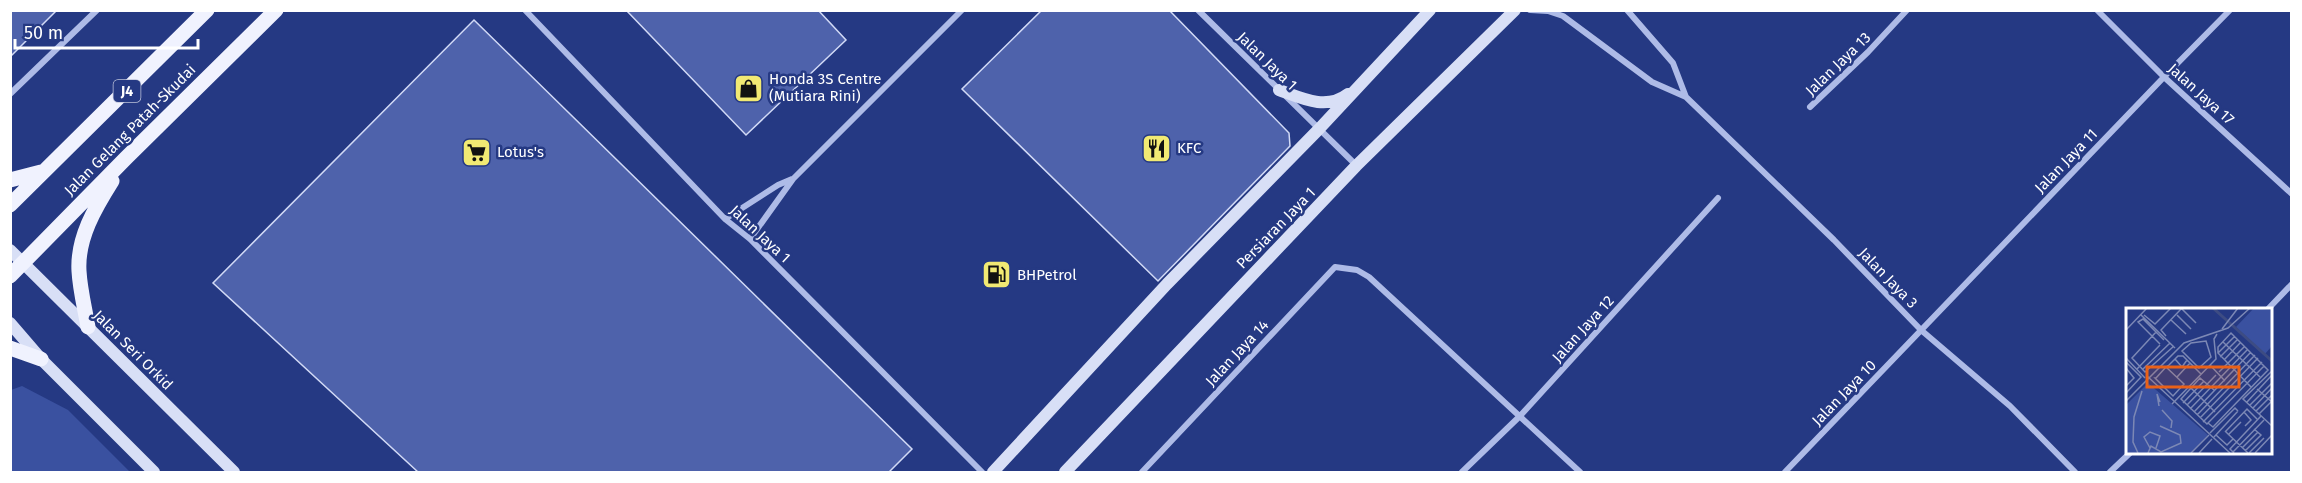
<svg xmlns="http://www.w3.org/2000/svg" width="2302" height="483" font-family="'Fira Sans',sans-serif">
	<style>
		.green { fill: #3a51a0 }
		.building { fill: #4e62ab; stroke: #d2daf6; stroke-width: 1.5 }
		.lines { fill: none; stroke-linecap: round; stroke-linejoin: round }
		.street { stroke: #aebbe7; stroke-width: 6 }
		.secondary { stroke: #d8dff6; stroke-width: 12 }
		.primary { stroke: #f0f2fe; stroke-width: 15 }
		.labels { text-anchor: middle; stroke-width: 5; stroke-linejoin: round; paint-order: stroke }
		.shield { fill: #253983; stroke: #bec4da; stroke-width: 1.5 }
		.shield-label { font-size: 14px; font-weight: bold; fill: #fff }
		.street-label { font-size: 15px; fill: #fff; stroke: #253983 }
		.poi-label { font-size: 15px; fill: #fff; stroke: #253983; text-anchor: start }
		.inset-river { fill: none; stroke: #3d4c83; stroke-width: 3 }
		.inset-road { fill: none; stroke: #7c88b5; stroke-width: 1.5 }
		.view { fill: #e96118; fill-opacity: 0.15; stroke: #e96118; stroke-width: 3 }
		.inset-edge { fill: none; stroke: #fff; stroke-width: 3 }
	</style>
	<rect width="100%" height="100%" fill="#253983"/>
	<path class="green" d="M22,386L68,410L130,472H11V390Z"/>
	<path class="building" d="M10,10H57L10,57Z
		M626,10H818L846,40L746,135Z
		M1042,10H1169L1289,133L1290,146L1158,281L962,89Z
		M474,20L912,449L889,472H418L213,283Z"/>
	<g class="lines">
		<path class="street" d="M525,10L725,219L750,239L982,472
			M1198,10L1356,165
			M1530,10L1548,11L1563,16L1652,82L1686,97L1834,240L1921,330L2010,406L2075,472
			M1627,10L1673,63L1686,97
			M2097,10L2164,77L2292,194
			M10,94L97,10
			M1810,107L1868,52L1907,10
			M725,219L778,185L792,179
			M750,239L793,179L962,10
			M2268,309L2292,284
			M1142,472L1335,267L1357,270L1369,277L1580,472
			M1462,472L1520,416L1718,198
			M1785,472L2164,77L2230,10
			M2110,472L2131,452"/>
		<path class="secondary" d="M1279,90C1301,98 1326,111 1348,94
			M10,250L234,472
			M10,323L41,359L154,472
			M993,472L1167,284L1319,129L1430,10
			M1065,472L1356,166L1515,10"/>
		<path class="primary" d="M10,180L41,172
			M10,205L207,10
			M10,276L126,158L276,10
			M88,327C85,309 80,290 79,271C77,238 95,208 112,181
			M10,348L41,359"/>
	</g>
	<defs>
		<symbol id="shop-square" viewBox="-11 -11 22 22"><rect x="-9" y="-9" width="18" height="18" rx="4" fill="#f1e973" stroke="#253983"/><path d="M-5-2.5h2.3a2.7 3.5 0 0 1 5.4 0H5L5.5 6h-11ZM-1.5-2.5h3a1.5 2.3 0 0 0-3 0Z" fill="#111"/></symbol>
		<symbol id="restaurant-square" viewBox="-11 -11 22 22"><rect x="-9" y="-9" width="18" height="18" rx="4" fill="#f1e973" stroke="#253983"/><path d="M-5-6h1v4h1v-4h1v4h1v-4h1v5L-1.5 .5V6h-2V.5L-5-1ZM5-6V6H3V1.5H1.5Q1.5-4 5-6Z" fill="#111"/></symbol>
		<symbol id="supermarket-square" viewBox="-11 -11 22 22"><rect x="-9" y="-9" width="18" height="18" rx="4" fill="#f1e973" stroke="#253983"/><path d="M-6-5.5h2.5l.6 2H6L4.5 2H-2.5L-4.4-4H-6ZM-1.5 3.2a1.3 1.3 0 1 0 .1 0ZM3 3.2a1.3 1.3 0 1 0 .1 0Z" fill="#111"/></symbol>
		<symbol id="fuel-square" viewBox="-11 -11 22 22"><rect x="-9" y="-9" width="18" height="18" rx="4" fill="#f1e973" stroke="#253983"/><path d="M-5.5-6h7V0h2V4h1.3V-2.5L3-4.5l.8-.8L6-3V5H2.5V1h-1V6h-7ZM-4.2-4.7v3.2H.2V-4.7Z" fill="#111"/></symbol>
	</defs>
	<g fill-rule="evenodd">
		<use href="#shop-square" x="732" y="72" width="33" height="33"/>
		<use href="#restaurant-square" x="1140" y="132" width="33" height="33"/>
		<use href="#supermarket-square" x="460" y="136" width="33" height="33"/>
		<use href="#fuel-square" x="980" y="258" width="33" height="33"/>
	</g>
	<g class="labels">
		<rect class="shield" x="113.5" y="80" width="27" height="22" rx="4.5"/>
		<g class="shield-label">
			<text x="127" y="96">J4</text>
		</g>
		<g class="street-label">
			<text transform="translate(1267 61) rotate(44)" y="5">Jalan Jaya 1</text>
			<text transform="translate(1838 64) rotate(-44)" y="5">Jalan Jaya 13</text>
			<text transform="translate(2201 94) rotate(42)" y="5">Jalan Jaya 17</text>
			<text transform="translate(130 130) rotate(-45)" y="5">Jalan Gelang Patah-Skudai</text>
			<text transform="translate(2066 161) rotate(-46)" y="5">Jalan Jaya 11</text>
			<text transform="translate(1276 228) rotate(-46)" y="5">Persiaran Jaya 1</text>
			<text transform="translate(760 234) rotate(43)" y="5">Jalan Jaya 1</text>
			<text transform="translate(1888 278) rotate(46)" y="5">Jalan Jaya 3</text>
			<text transform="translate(1583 329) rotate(-48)" y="5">Jalan Jaya 12</text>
			<text transform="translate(133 350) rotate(45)" y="5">Jalan Seri Orkid</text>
			<text transform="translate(1237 353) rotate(-47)" y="5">Jalan Jaya 14</text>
			<text transform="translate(1844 393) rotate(-46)" y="5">Jalan Jaya 10</text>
		</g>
		<g class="poi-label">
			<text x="769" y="84">Honda 3S Centre<tspan x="769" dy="17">(Mutiara Rini)</tspan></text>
			<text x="1177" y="153">KFC</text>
			<text x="497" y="157">Lotus's</text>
			<text x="1017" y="280">BHPetrol</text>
		</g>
	</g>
	<g transform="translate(2126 308)">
		<rect width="146" height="146" fill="#253983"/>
		<path d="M128,0L145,2V39L139,46L110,19ZM22,75L82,127L65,145H0V97Z" fill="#3a51a0"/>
		<path class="inset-river" d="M87,0L146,53"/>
		<path class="inset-road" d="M56,1L70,15M15,7L49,40M18,7L29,16L45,0M51,7L65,21M45,12L60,26M96,21L112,0M0,22L21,0M30,24L6,50L19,64L48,38M40,28L35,22L56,0M80,33L85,49L73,60L56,43L65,35ZM97,34L134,69M34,36L12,14L17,11L38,32M92,45L109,28M94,49L112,31M0,50L19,70M49,51L56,59L61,52M98,52L115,34M0,54L15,69L0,85M84,57L99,73M40,59L58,76L47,88L29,70H30L40,59L43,57L52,48H57L75,66M0,60L8,70L0,78M11,61L34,37M17,61L44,35M146,63L117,91L146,118M93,64L119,38M21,68L104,145M51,69L64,55M65,80L89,104M131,81L146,94M88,82L74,70L55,91L81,116L138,58M0,93L58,35L102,20L124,0M121,94L146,67M57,95L78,73M46,96L90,51L88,31L91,26M61,97L90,67M124,97L146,75M33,98L31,86L34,94M127,100L146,80M64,101L122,41M36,102L46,113L45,120M130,103L146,87M68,104L125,44M118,104L125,112L119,118M133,106L146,93M71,107L129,47M74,110L132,50M77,114L136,54M82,115L87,119L142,62L105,25L92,39V45L125,79M99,124L121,101L131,111M100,124L122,145M84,125L109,100L112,103M90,127L101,137L107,131M102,127L115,114M88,129L112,103M24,140L18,129L24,124L34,128L30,140M116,140L132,124M119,143L135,127L128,121M107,144L138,112M12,145L7,134L8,109L16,83M22,145L25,138L35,144L55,135L54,127L34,118M65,145L83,127M73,145L86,131M108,145L104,141L135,108M123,145L138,130M129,145L146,127"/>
		<path class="view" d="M21,59H113V79H21Z"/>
		<rect width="146" height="146" class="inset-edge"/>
	</g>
	<rect width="2302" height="483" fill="none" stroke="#ffffff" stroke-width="24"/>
	<path d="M15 39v9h183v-9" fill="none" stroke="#ffffff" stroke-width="3"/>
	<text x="24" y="39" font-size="18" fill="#ffffff" stroke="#253983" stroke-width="4.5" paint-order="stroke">50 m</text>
</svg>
